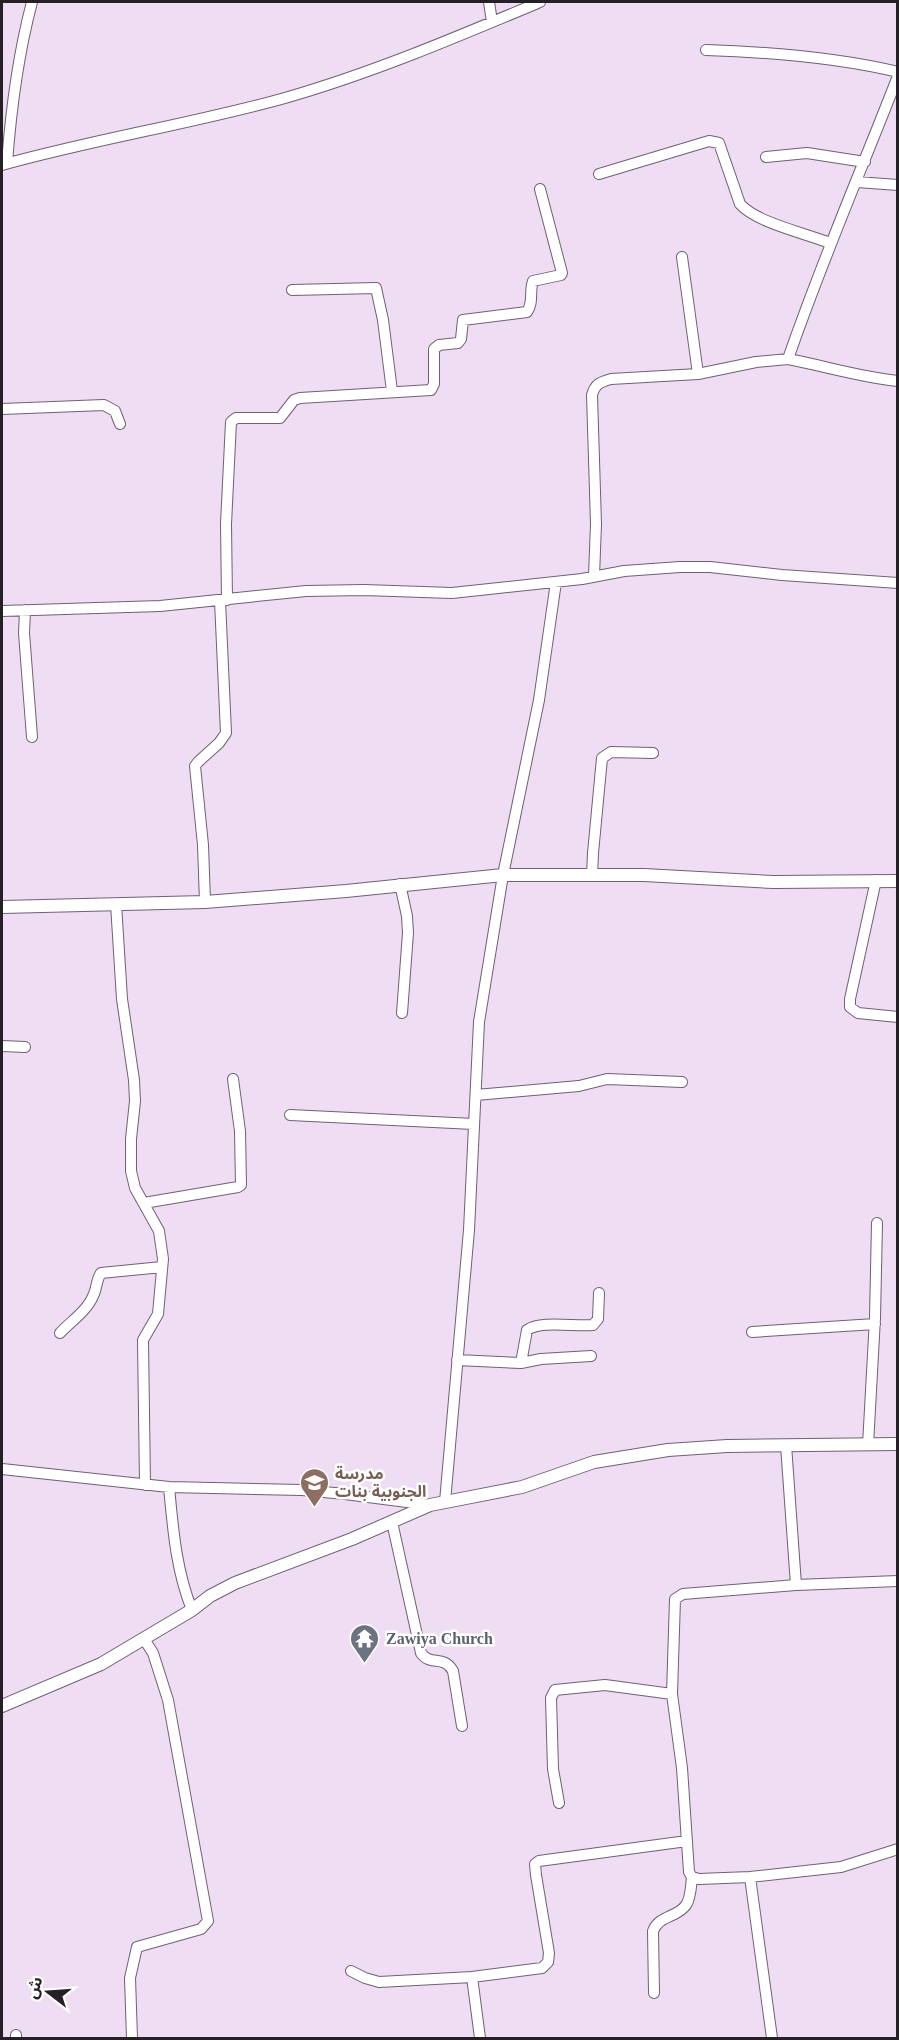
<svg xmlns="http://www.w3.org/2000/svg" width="899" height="2040" font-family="'Times New Roman','Noto Sans Arabic',serif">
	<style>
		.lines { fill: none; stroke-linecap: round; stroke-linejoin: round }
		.minor-casing { stroke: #6f6072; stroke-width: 12 }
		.tertiary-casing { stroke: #6f6072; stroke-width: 14 }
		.minor { stroke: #fff; stroke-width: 10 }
		.tertiary { stroke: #fff; stroke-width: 12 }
		.labels { text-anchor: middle; stroke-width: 5; stroke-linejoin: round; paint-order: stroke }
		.education-label { font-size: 16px; font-weight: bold; fill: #785e54; stroke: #fff; text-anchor: start }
		.worship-label { font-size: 16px; font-weight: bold; fill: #5b616d; stroke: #fff; text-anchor: start }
	</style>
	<rect width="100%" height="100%" fill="#efdef3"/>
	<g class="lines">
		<defs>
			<path id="minor" d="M489,2L492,22
				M706,50C770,52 835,57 898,72
				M766,157L807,153L865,162
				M7,163C11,109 18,55 32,2
				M2,165C95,139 191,124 285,98C372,73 457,37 540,2
				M599,174L709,141L719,143L740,204C757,223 805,233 830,243
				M857,182L898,185
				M682,257L698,374
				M292,290L376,288L383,320L392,391
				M788,359C825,366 860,377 898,381
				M2,409L104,405L115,411L120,424
				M594,576L596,524L592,395C595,384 600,382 611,379L698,374L756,362L788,359C821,263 861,171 898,76
				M227,600L226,524L231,422L236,418H280L294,400L300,398L431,390L434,384V349L439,345L458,343L461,339L463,320L527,312C534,302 529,292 533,281L561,275L562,273L540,189
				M25,610L24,633L32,737
				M2,611L160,606L306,591L364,590L452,593L582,579L624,571L680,567H710L782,575L898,583
				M592,876L593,853L602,758L611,752L653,753
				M876,880L850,999V1007L858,1013L898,1017
				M400,884L407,916L408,933L402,1013
				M205,902L203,845L195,766L198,762L219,743L226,733L220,601
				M116,904L122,999L134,1080L135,1101L131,1139V1171L135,1188L159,1231L163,1259L158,1314L143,1340L145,1485
				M2,1046L25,1047
				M476,1095L579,1086L607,1079L682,1082
				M290,1115L474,1124
				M144,1203L238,1187L241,1185L240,1131L233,1079
				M752,1332L875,1324
				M60,1333C70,1322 87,1311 93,1296C97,1289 96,1280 101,1273L162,1267
				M457,1360L521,1363L541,1359L591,1356
				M521,1363L527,1330C541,1320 576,1327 593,1325L598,1319L599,1293
				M786,1445L796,1585
				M868,1445L875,1318L877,1223
				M2,1469L169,1487L302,1490L345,1494L430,1505
				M169,1487C173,1529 176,1570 192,1610
				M445,1502L469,1230L479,1022L503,875L539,700L556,582
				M392,1522L421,1653C431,1667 443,1654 453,1671L462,1726
				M559,1803L553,1769L551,1698L555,1690L605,1685L672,1694
				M692,1877L699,1879L750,1877L841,1867L898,1849
				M750,1877L772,2038
				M351,1971L365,1978L379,1982L472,1977
				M654,1993L653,1931C659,1915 677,1918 686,1905C691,1898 691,1885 692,1877L689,1872L682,1768L672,1694L675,1599L683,1594L796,1585L898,1581
				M16,2035V2038
				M132,2038L130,1978L137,1947L201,1929L208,1921L168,1700L153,1653L144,1639
				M480,2038L472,1977L542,1968L548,1962L549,1953L536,1875L535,1864L539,1861L687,1841"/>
			<path id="tertiary" d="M2,907L205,902L346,891L503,875H644L773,882L898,881
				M2,1706L101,1664L192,1610L210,1596L235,1583L352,1539L430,1505L522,1487L594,1462L668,1450L727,1446L898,1444"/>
		</defs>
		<use href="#minor" class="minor-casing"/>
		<use href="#tertiary" class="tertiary-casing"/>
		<use href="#minor" class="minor"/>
		<use href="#tertiary" class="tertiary"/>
	</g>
	<defs>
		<symbol id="school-pin" viewBox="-11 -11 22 30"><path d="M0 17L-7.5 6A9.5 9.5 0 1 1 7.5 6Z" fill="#8d6e63" stroke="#fff"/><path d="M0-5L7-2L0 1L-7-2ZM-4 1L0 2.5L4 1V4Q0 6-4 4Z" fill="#fff"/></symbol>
		<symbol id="temple-pin" viewBox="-11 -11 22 30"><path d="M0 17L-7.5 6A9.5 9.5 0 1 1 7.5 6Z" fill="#6b7280" stroke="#fff"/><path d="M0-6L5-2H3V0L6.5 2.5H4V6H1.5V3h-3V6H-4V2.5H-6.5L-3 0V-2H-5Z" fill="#fff"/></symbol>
	</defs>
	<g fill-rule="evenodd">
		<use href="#school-pin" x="298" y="1466" width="33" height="45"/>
		<use href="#temple-pin" x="348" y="1622" width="33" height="45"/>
	</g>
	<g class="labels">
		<g class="education-label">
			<text x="335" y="1479">مدرسة<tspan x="335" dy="18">الجنوبية بنات</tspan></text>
		</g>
		<g class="worship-label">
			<text x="386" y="1644">Zawiya Church</text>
		</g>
	</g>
	<rect width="899" height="2040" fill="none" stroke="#251f26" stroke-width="6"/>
	<g transform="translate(48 1992) rotate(287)" stroke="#ffffff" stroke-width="4.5" paint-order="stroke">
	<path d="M0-4.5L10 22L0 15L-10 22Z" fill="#251f26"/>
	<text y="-9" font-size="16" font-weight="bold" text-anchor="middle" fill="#251f26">ش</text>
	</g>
</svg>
